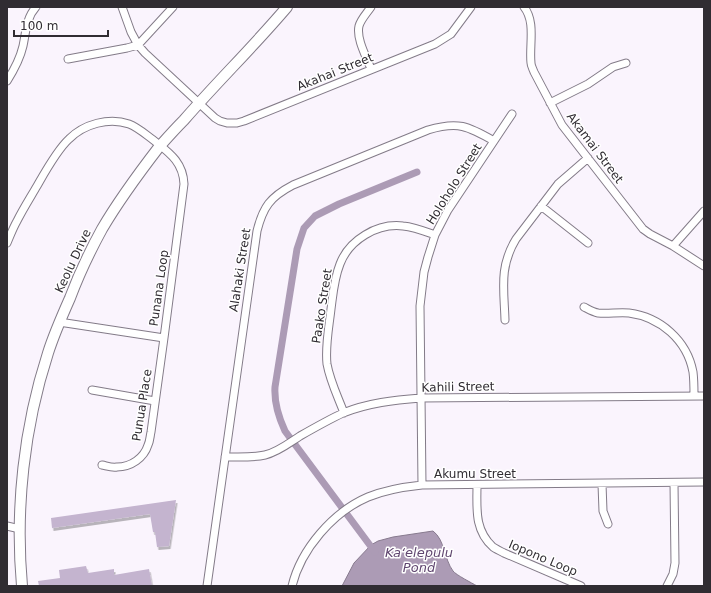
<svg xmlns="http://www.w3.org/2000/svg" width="711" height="593" font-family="'DejaVu Sans',sans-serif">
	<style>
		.water { fill: #ac9bb5; stroke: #877a8e }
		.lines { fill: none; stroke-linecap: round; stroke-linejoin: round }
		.canal { stroke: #ac9bb5; stroke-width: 7 }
		.building { fill: #c4b4cf; filter: url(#shadow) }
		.street-casing { stroke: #837b88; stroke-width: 9 }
		.secondary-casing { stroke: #837b88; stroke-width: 12 }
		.street { stroke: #fff; stroke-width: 7 }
		.secondary { stroke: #fff; stroke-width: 10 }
		.labels { text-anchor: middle; stroke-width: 3; stroke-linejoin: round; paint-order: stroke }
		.street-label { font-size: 12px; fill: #302c32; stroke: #fff }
		.water-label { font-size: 13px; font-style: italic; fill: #614770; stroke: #fff }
	</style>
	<defs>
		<filter id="shadow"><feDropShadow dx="1.5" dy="3" stdDeviation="0" flood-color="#0004"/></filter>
	</defs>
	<rect width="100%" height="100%" fill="#faf4fd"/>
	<path class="water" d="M433,531C445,540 444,559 453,571C456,575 472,583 477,586H342L354,563L371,545L378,541L393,537Z"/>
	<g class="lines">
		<path class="canal" d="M375,552L285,431C278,416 274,403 275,387L297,249L304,228L315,216L339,204L417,172"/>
	</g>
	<path class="building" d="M176,500L169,546L157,547L155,532H153L150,514L52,528L51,518Z
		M86,566L88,573L114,569V575L149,569L152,586H39L38,581L60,578L59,570Z"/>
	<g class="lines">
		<defs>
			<path id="street" d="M173,7L138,45L145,53L215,118L220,121L227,123H237L244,121L435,44L451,34L471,7
				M371,7C367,13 361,19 359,26C356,39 367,58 371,69
				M524,7C536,22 529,45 531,63C531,66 533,69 534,72L562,125L643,229L650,234L673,246L704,266
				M68,59L127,48L138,45L131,32L122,7
				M7,81C14,70 20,59 23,46C26,32 26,18 36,7
				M550,103L588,84L613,67L626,63
				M541,206L588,243
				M7,243C10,236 13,228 17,221C23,209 30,198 37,186C45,172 57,150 69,139C84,124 109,117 129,124C137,127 144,133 152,139C168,152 183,161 184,184L164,338L59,322
				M673,246L704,211
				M584,307C588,309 593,312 598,313C608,314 619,312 629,313C660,317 687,340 693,372C694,380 694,388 694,396
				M505,320C504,289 499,267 516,239L558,184L588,158
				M92,390L155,401
				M344,413C338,397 330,381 327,364C325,346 329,327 331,309C333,294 334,279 340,264C349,240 377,223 403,226C414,227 424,231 435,235
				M225,457C238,457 252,458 265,455C278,452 289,443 300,436C314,428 328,420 343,413C368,403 394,400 421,398L704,396
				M102,465C107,466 112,468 117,467C131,467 144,458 148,445C150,441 150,436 151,432L164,338
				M602,484L603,511L608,524
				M422,485L420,306L424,272L428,257L435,235L448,210L512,114
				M477,485C477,508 474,530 493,547C496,549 500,551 504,553L581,586
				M7,526L20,529
				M207,586L257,231C263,207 270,197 293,185L428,130C458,121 468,126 494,141
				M292,586C301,549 333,512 368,497C385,490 403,487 422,485L704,482
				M667,586L673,574L675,563L674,483"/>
			<path id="secondary" d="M22,586C15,508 24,427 48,353C54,334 62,316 70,298C79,274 90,251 102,229C119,200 139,173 159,147C167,138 175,129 184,120C217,82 254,46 287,7"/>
		</defs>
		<use href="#street" class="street-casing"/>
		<use href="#secondary" class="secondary-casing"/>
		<use href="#street" class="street"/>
		<use href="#secondary" class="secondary"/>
	</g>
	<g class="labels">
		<g class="street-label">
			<text transform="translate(335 72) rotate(-22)" y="4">Akahai Street</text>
			<text transform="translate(595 148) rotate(53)" y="4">Akamai Street</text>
			<text transform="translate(454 184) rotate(-58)" y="4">Holoholo Street</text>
			<text transform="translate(73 261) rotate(-65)" y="4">Keolu Drive</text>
			<text transform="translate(240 270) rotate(-81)" y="4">Alahaki Street</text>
			<text transform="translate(159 288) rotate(-82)" y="4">Punana Loop</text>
			<text transform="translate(322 306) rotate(-81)" y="4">Paako Street</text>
			<text transform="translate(458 387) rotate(-1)" y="4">Kahili Street</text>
			<text transform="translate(142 405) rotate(-81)" y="4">Punua Place</text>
			<text x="475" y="478">Akumu Street</text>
			<text transform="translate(543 558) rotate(23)" y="4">Iopono Loop</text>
		</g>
		<g class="water-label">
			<text x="419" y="557">Kaʻelepulu<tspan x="419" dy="15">Pond</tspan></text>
		</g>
	</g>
	<rect width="711" height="593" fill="none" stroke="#302c32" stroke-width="16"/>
	<path d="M14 30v6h94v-6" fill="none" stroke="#302c32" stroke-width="2"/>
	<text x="20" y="30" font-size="12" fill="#302c32" stroke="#ffffff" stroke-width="3" paint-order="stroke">100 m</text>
</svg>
